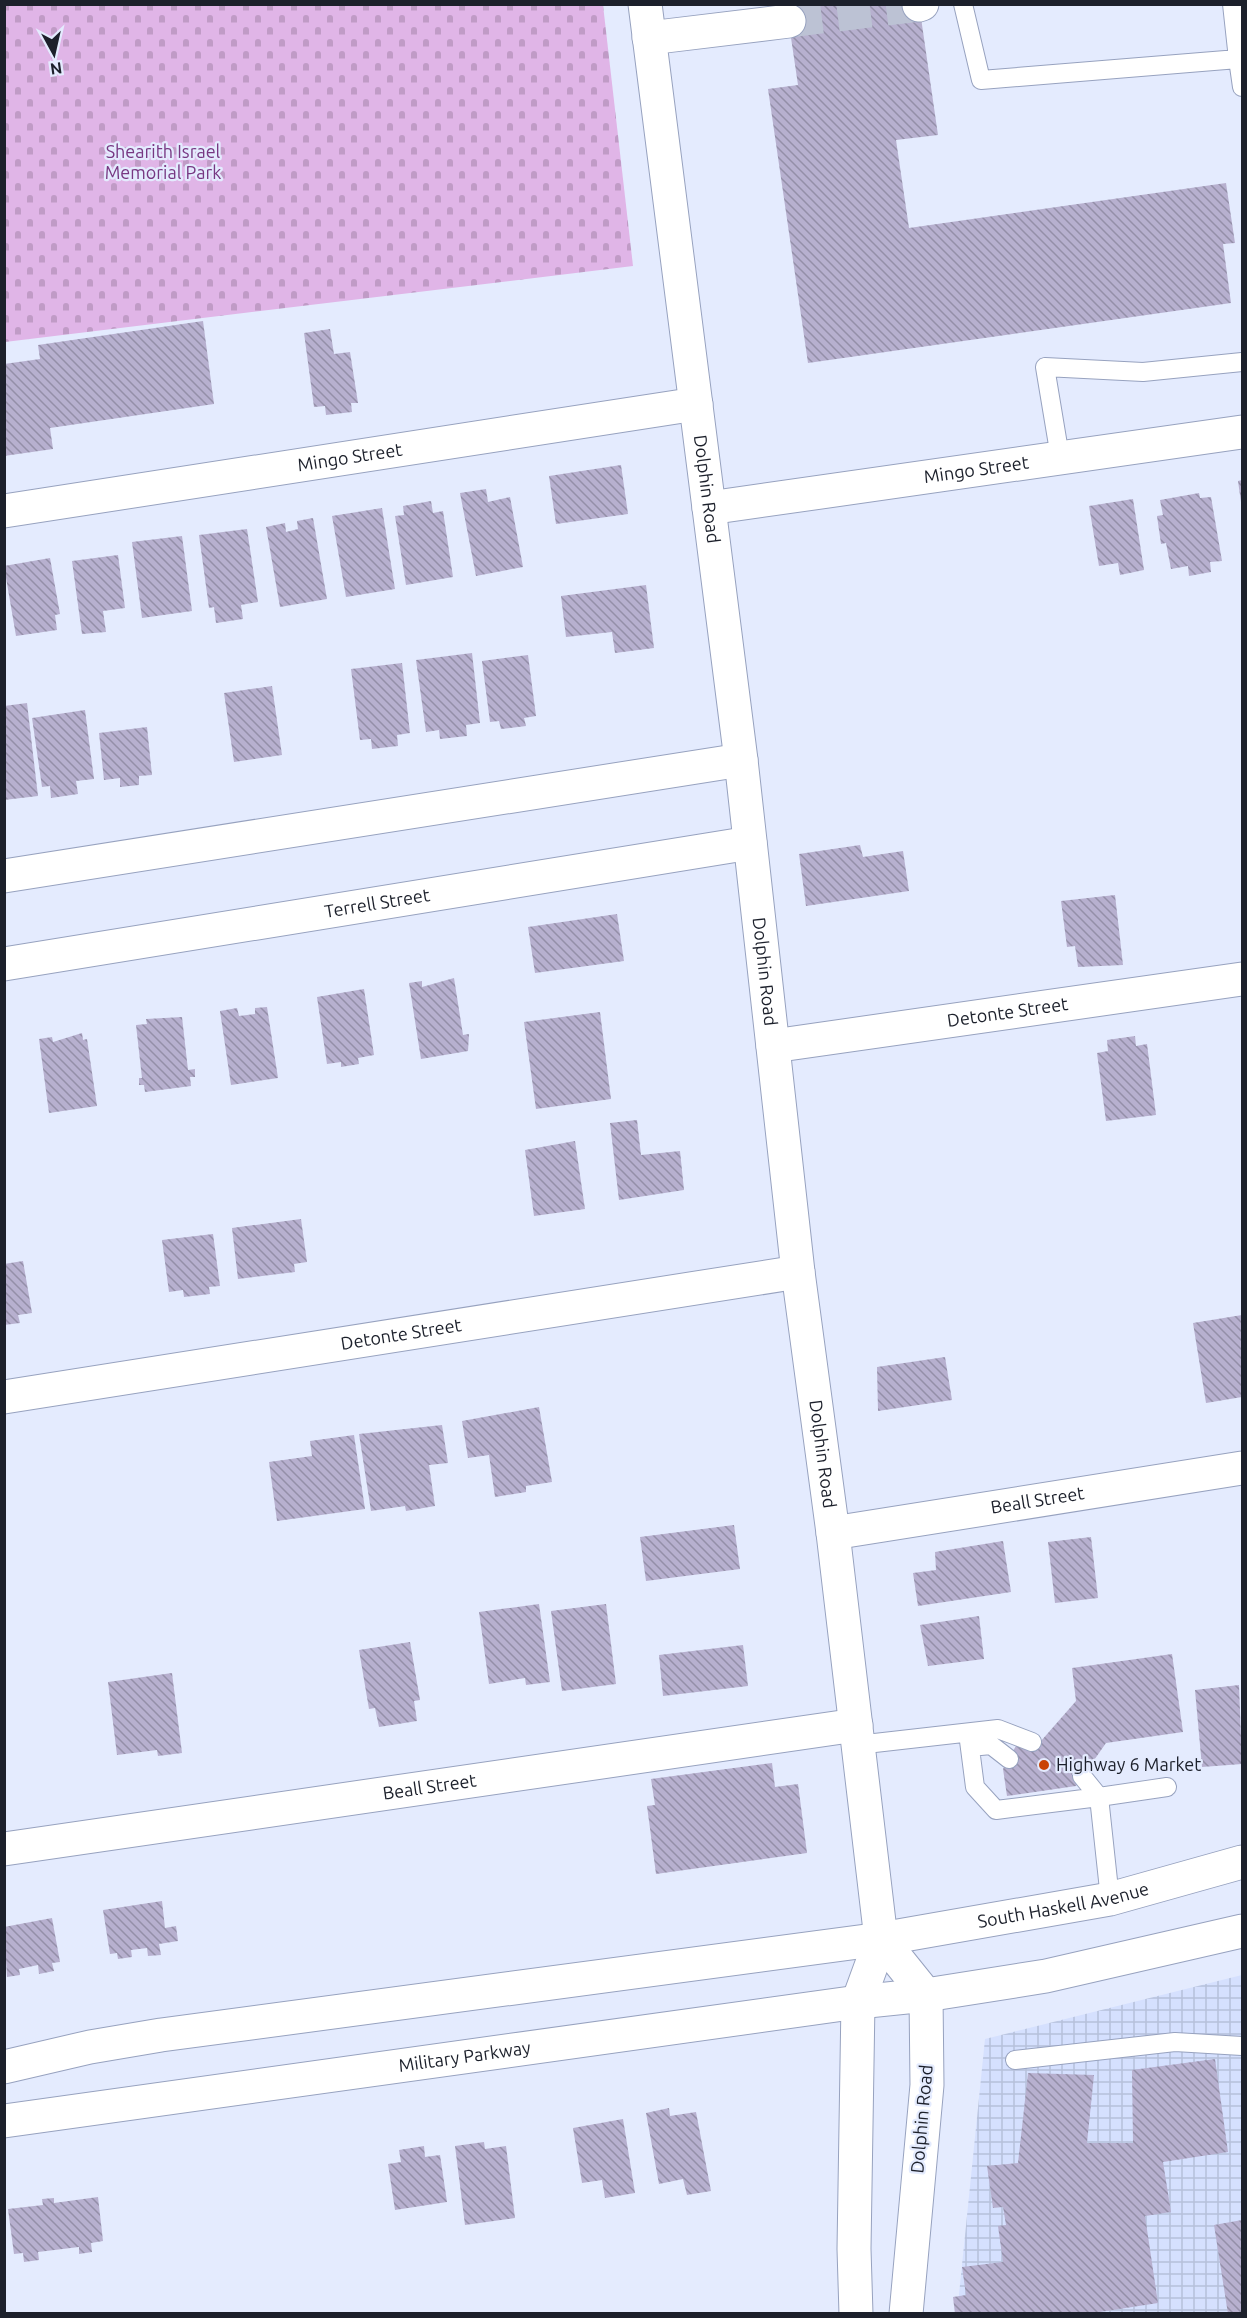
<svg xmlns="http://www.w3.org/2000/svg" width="1247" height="2318" font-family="Ubuntu,sans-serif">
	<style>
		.industrial { fill: url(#industrial-grid) }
		.cemetery { fill: url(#cemetery-stones) }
		.building { fill: url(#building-back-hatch) }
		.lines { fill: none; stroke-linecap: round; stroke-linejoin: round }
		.street-tunnel { stroke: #bcc2d4; stroke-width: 33; stroke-dasharray: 33 16; stroke-linecap: butt }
		.lane-casing { stroke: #97a2bf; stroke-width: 20 }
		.street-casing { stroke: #97a2bf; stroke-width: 35 }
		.secondary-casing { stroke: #97a2bf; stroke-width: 35 }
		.lane { stroke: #fff; stroke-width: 18 }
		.street { stroke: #fff; stroke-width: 33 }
		.secondary { stroke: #fff; stroke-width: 33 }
		.poi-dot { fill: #c94305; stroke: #e4ebfe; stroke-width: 2 }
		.labels { text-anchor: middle; stroke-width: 4.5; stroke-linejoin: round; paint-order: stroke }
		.park-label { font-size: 18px; fill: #773782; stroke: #e4ebfe }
		.street-label { font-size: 18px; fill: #1c202b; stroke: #e4ebfe }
		.poi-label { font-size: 18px; fill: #1c202b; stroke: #e4ebfe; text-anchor: start }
	</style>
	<defs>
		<pattern id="industrial-grid" width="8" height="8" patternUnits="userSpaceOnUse" patternTransform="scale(1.5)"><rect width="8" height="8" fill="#d5e0fe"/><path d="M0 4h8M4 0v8" fill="none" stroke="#b6c0da"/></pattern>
		<pattern id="cemetery-stones" width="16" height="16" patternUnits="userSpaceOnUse" patternTransform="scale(1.5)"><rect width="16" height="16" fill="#e0b5e7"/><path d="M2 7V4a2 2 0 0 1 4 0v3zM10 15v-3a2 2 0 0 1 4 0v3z" fill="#c09bc6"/></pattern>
		<pattern id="building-back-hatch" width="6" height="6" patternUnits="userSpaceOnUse" patternTransform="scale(1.5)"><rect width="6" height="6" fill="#b7b0cf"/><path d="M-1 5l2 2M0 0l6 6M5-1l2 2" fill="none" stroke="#948fa8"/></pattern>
	</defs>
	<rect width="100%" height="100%" fill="#e4ebfe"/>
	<path class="industrial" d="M1242,1975V2313L957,2314L985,2039Z"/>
	<path class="cemetery" d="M4,5H603L633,266L5,342Z"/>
	<path class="building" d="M786,4H919L938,135L896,140L909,228L1226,183L1235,243L1223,244L1231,303L808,363L768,89L798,85Z
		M203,321L214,404L50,428L53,449L4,456V364L40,359L38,345Z
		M330,329L334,354L350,352L358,403H351L352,412L326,415L325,406L314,407L304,333Z
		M621,465L628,514L556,524L549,476Z
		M1242,480V502H1241L1238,481Z
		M486,489L488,502L510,497L523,567L476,576L460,493Z
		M1199,493L1200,498L1211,497L1222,561L1210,562L1211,572L1189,576L1188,566L1171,569L1166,543L1161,544L1157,516L1163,515L1160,500Z
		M1133,499L1144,570L1120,575L1118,563L1099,566L1089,506Z
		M431,501L433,513L443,511L453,577L406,585L395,516L404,515L403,506Z
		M382,508L395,589L346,597L332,516Z
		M313,518L327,599L280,607L266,527L285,523L286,532L298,529L297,521Z
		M247,529L258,602L241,605L243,619L216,623L214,607L209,608L199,535Z
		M182,536L192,611L142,618L132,542Z
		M118,555L125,608L103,611L106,632L82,634L72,561Z
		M50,558L60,614L55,615L57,630L16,636L4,566Z
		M646,585L654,648L615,653L612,632L566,637L561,596Z
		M472,653L480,723L466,725L467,736L440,739L439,730L426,732L416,660Z
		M528,655L536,716L524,718L526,726L501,729L499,721L490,722L482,661Z
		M402,663L410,733L397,735L398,746L372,749L371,739L360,740L351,669Z
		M272,686L282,755L234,762L224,693Z
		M27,703L38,796L4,800V706Z
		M85,710L94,779L76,781L78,794L51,798L50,786L42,787L32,718Z
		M147,727L152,775L139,776V785L120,787V778L104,780L99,733Z
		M860,845L863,857L903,851L909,891L806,906L799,854Z
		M1115,895L1123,965L1078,967L1075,946L1067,947L1061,901Z
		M617,914L624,961L535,973L528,927Z
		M454,978L463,1035L469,1034L468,1051L421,1059L409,983L422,981V987Z
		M364,989L374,1055L358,1058L359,1064L341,1067V1062L327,1064L317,997Z
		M267,1007L278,1078L231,1085L220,1011L237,1008L239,1016L255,1014V1008Z
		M600,1012L611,1099L536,1109L524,1022Z
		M182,1017L188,1070L195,1069V1077H190L191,1086L145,1092L144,1085H139V1078H142L136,1025L147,1024L146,1019Z
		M82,1033L83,1040L87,1039L97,1106L49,1113L39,1039L52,1037L53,1042Z
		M1135,1036L1136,1046L1147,1044L1156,1115L1106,1121L1097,1053L1108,1051L1107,1040Z
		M637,1120L641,1155L680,1151L684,1190L619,1200L610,1123Z
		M575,1141L585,1209L534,1216L525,1150Z
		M301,1219L307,1262L294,1264L295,1272L238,1279L232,1228Z
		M213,1234L220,1286L209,1287L210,1294L184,1297L183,1290L169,1292L162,1240Z
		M23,1261L32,1313L18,1315L20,1323L4,1325V1264Z
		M1242,1315V1397L1206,1403L1193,1323Z
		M945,1357L952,1400L878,1411L877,1367Z
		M539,1407L552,1482L526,1486V1492L495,1497L489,1455L468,1458L462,1421Z
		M442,1425L448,1463L429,1465L435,1506L406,1511L405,1506L371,1511L359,1434Z
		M354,1435L365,1509L277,1521L269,1462L312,1456L310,1441Z
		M734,1525L740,1569L646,1581L640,1537Z
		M1091,1537L1098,1598L1055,1603L1048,1542Z
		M1003,1541L1011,1592L918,1606L913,1573L936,1570L935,1552Z
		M539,1604L550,1682L526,1685L525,1678L489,1684L479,1612Z
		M606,1604L616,1684L562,1691L551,1611Z
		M979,1616L984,1659L928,1666L920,1625Z
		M410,1642L420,1700L414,1701L417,1721L379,1727L375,1708L369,1709L359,1650Z
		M743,1645L748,1686L663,1696L659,1655Z
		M1172,1654L1183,1732L1106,1743L1076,1786L1007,1796L1003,1769L1017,1744L1041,1741L1076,1701L1072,1668Z
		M172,1673L182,1753L158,1756L157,1750L117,1755L108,1682Z
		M1239,1685L1242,1764L1202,1767L1195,1690Z
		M772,1763L775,1787L798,1784L807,1853L656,1874L647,1806L655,1805L651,1779Z
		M162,1901L165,1928L176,1926L178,1941L159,1944L161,1955L148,1956L147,1948L131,1950L132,1957L118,1959L117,1953L110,1954L103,1910Z
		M52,1918L60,1962L52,1963L54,1971L39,1974L38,1965L19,1969L20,1975L7,1977L4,1927Z
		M1215,2059L1228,2152L1163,2162L1171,2212L1145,2216L1158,2303L1087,2314H955L953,2297L966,2295L962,2267L1003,2262L998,2226L1006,2225L1003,2207L993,2208L987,2166L1018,2163L1028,2073L1094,2075L1087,2143H1133L1132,2070Z
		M669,2108L670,2116L696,2112L711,2191L687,2195L683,2179L659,2184L646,2113Z
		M623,2119L635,2193L605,2198L602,2180L582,2183L573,2128Z
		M484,2142L485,2149L506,2146L515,2218L465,2225L455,2146Z
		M424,2146L425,2157L440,2155L447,2202L395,2210L388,2164L401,2162L399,2150Z
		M98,2197L103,2241L91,2243L92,2252L79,2254V2247L38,2252L39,2260L24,2262L23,2253L14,2254L8,2209L43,2205L42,2199L54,2198V2203Z
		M1242,2220V2314H1228L1214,2225Z"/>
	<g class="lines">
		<path class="street-tunnel" d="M789,21L919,5"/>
		<defs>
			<path id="lane" d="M963,4L981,80L1238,59L1242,87
				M1232,4L1238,59
				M1060,457L1045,367L1143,372L1242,362
				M968,1733L975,1787L996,1810L1099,1797
				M857,1745L998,1729L1032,1742
				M970,1747L991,1745L1009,1759
				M1082,1776L1099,1797
				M1110,1899L1099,1797L1167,1787
				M1015,2060L1175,2042L1242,2046"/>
			<g id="street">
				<path d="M919,5L922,4"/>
				<path d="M649,38L789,21"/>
				<path id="s1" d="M709,508L1242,432"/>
				<path id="s2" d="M4,511L696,404"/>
				<path d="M4,876L741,760"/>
				<path id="s3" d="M4,964L750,843"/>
				<path id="s4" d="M773,1046L1242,979"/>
				<path id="s5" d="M4,1397L798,1272"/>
				<path id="s6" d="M833,1533L1242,1468"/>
				<path id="s7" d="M4,1849L856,1725"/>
			</g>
			<g id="secondary">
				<path id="s8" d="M645,4L741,760L798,1272L833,1533L881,1939L858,2002L854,2249L856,2314"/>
				<path d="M881,1939L926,1995L927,2085L906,2314"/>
				<path id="s9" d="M4,2067L90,2047L161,2035L881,1939L1110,1899L1242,1862"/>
				<path id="s10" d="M4,2121L858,2002L926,1995L1046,1976L1242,1931"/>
			</g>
		</defs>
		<use href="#lane" class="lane-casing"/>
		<use href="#street" class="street-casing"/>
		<use href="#secondary" class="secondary-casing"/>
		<use href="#lane" class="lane"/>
		<use href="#street" class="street"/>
		<use href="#secondary" class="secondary"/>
	</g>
	<circle class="poi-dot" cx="1044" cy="1765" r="6"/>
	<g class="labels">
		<g class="park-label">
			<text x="163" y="158">Shearith Israel<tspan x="163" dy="21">Memorial Park</tspan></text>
		</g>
		<g class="street-label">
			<text dy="6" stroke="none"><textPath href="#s2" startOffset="350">Mingo Street</textPath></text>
			<text dy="6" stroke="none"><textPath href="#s1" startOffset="270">Mingo Street</textPath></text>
			<text dy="6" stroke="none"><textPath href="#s8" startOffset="489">Dolphin Road</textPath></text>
			<text dy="6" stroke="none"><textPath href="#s3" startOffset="378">Terrell Street</textPath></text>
			<text dy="6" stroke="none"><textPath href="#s8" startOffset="975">Dolphin Road</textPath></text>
			<text dy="6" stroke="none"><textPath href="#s4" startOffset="237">Detonte Street</textPath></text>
			<text dy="6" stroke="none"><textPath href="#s5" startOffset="402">Detonte Street</textPath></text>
			<text dy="6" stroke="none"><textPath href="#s8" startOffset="1461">Dolphin Road</textPath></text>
			<text dy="6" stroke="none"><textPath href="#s6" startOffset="207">Beall Street</textPath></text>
			<text dy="6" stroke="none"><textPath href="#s7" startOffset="430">Beall Street</textPath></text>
			<text dy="6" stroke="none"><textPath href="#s9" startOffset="1072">South Haskell Avenue</textPath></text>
			<text dy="6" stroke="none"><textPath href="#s10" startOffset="465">Military Parkway</textPath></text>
			<text transform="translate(922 2119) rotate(-85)" y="6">Dolphin Road</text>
		</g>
		<g class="poi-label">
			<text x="1056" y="1771">Highway 6 Market</text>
		</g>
	</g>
	<rect width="1247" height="2318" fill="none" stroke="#1c202b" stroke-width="12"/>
	<g transform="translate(54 54) rotate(172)" stroke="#e4ebfe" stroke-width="4.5" paint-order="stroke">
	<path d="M0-4.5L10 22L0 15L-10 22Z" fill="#1c202b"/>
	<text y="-9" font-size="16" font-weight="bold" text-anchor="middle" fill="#1c202b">N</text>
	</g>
</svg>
